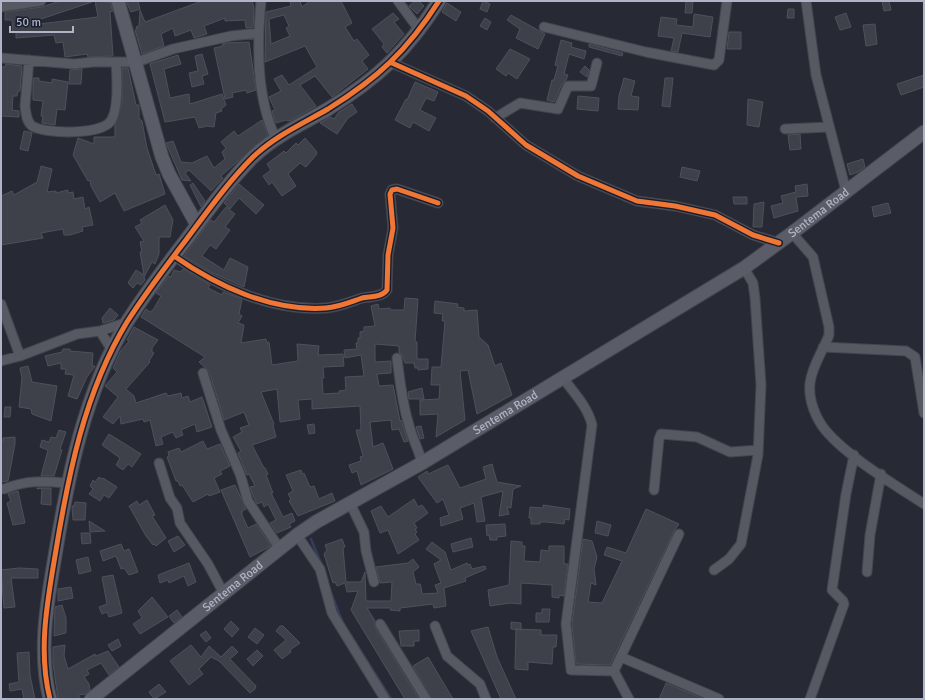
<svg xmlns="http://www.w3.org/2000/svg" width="925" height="700" font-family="Signika,sans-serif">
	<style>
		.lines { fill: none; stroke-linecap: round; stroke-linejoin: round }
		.stream { stroke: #333e5d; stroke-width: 2.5 }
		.building { fill: #3e414a; stroke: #4e515c; fill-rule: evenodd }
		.street-casing { stroke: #43454d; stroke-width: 11 }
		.secondary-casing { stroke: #43454d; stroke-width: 15 }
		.street { stroke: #565862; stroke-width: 9 }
		.secondary { stroke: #5a5d67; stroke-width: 13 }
		.cycleway-casing { stroke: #1a1f2f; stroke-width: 8 }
		.cycleway { stroke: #f07635; stroke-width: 5 }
		.labels { text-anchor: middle; stroke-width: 3; stroke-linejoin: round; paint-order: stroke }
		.street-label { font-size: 12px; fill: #afb4c6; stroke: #1a1f2f }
	</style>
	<rect width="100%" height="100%" fill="#272a34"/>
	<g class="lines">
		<path class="stream" d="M311,539L320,561
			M330,590L342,621
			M350,634L391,699"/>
	</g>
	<path class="building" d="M60,1L92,2L38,20L39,24L98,17L95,1L110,2L113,11L110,12L113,56L88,57L87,54L65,57L63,42L56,43L54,35L16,38V32L13,33L12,20H5V12L42,7Z
		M126,1H138L140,9L131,12Z
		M202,1H252L254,8L253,28H246L245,20L225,21V18L204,26L207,34L194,38L191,30L175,36L173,28L161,34L164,46L142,54L135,30L137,29L136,27L139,26L140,10L145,22Z
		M290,1H300L302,7L310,1H341L352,23L345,27L354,41L357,39L369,55L362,61L368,69L332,97L315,76L300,85L316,106L290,121L286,120L276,123L272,111L275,110L269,97L281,91L274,79L282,75L289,85L317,67L305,46L265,62L266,12L291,6ZM284,15L289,26L286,28L290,36L271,44L269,19Z
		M415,1H419L424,6L417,14L409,6Z
		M483,1L490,4L487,12L480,9Z
		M686,1H693L692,13H685Z
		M882,1H889L891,10L884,11Z
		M447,3L461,12L456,21L442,12Z
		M788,9H794V18H787Z
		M393,13L399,19L394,22L404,34L387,53L382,47L384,44L372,29Z
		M846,13L851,27L840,30L835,17Z
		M694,14L713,17L710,37L682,33L678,52L671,51L674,38L658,36L661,17L677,19L676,25L693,27Z
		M511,15L545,34L538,49L516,38L520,29L507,20Z
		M485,18L491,22L487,30L480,26Z
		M875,24L877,44L866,46L863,25Z
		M729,32H741V49H727Z
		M561,40L572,43L571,47L586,51L584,59L569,54L564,74L568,75L566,80L562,84L554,102L547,100L552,80H554L558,66L555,65Z
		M249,42L256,90L247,93L246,90L232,93L233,97L225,99L214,48L223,46L222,44L226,43Z
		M589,44L623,53L622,56L589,47Z
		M510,49L530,59L517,79L508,73L506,76L496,69Z
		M202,54L208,74L202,76L204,84L192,87L189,73L198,71L195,56Z
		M178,55L181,64L164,69L170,98L189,94L190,104L222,94L226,105L221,109L222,111L216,113L214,127L207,126L199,128L195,117L165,122L150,64Z
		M6,64L22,66L20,91H18L17,96H13L12,110L19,111V117L1,116V67H5Z
		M585,66L589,70L587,77L580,72Z
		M122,68H128L136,105H139V118L142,121L147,148L156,175L159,174L165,194L124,211L115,193L100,202L91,186L90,180L88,181L73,155L78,138L94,144V137H115V125L122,102Z
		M82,69L81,84H69L70,70Z
		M924,75V87L901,95L897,84Z
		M33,78H39V81L52,83V79L68,82L65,110L57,109L55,125L42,123L43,116H41L43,101L33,100Z
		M624,78L635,81L631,96L639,97L638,110L618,109L619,96Z
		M665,78H673L670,107L662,106Z
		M415,82L438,92L434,101L426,98L420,110L436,118L429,131L413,122L410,128L395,120L406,99L407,100Z
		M578,96L599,98L598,111L577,109Z
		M748,99L763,102L759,127L747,125Z
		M352,104L357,112L348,118L337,134L320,123L330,117L334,119L339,112Z
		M262,120L268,135L221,176L223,178L211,191L189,170L185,173L191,181L182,180L166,143L173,141L181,162L192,163L207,156L214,168L225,159L222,152L226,148L221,142L234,131L238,136Z
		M24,131L32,133L28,151L20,149Z
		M800,134L801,149L790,150L788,135Z
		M305,138L317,152L316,155L306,167L300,163L288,174L296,186L282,196L272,182L269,185L263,176L271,170L267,164L284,151L286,153L296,143L298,145Z
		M863,159L865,167L858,172L850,175L847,164Z
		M41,166L52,169L47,192L56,191V193L68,190V193L73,192L74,199L83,197L85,209L89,207L93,225L82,227L83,231L70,235H64L63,229L41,233L43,238L1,245V196L12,191L14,195L37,182Z
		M682,167L700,171L697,181L680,177Z
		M193,183L205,201L201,207L190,185Z
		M239,184L264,205L256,214L239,198L230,209L224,203Z
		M807,184L808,196L796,197L798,211L774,218L771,206L783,203L781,196L796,192L795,186Z
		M733,197H747V204H734Z
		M764,202L762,227H753L754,204Z
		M888,203L891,213L874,217L872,207Z
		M165,205L173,220L170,237H159V254L155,264L152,262L144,277L145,280L141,285L137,283L133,288L128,283L136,270L144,275L140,252H142L140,242L144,241L135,227L142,223L140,220Z
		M226,207L235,214L225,227L230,230L216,249L210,245L202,256L224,270L230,258L248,267L244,287L211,272L184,256L209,222L211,220L214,222Z
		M183,269L210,285L208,288L222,295L223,292L242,299L239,314L242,316L238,323L244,325L241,343L266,339L267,343L269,342L272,365L298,361L297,344L319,346L318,355L343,354L344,366L323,367L324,378H322L323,394L339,393V391L346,390L345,377L364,376L361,355L345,358L344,350L357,349L356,343H358V338H360V332L364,331V327L375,326L371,306L378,304L379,309L390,308L391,310H404L405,298L418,299L415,342H417V359H428V369L418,370V368H415L414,363H405L402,355L399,352V346L375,344V362L391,361V373L377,374L379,386L393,385L400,421L401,420L408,441L404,442L399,429L392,430L391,420L370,422L373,447L383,443L393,469L361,485L357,471L352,473L349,465L361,461L360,457L363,456L356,430H361L360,406L312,409V399L298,400L300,419L280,422L277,389L261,392L274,424L273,425L276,437L252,445L264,468H265L268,474L266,475L273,493H271L283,517L292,513L295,521L289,524L291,527L277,533L270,523L276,520L268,504L264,507L262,502L257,504L254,498L250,487L255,486L249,474L247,475L238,453L241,451L233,437L242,432L240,428L249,425L244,412L224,420L209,371L199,362L205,357L141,317L146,309L150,312L153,310L161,296L156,293L169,276L171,277L174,270L181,272Z
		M435,301L458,304L457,307L464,308V311L477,310L479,337L488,345L495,366L501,363L512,395L477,414L468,370L460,371L465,420L436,437L438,414L420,415V400L439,399L440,385H431L432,367H441L445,321H442L443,314L434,313Z
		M110,308L118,315L114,320L103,323L102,318Z
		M134,327L158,340L152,348V352L154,353L149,361L150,362L126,389L134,396L136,403L166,393L168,396L181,393L182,398L188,396L190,402L202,397L212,427L197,432L195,424L181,430L183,435L176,438L173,432L161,437L163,444L156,446L150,420L144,422L143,419L121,424L120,416L113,424L103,417L118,397L105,386L117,372L113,368L120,352L129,341L127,340Z
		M63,349H70V351L93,353L92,366H95L87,377L77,399L68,396L74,375L65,374L66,369H61V363L48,366L45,356L62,352Z
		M28,366L32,382L57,386L51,421L32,414L31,409L19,407L22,378L20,368Z
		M422,388L424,399H409L408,392Z
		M5,407H11L10,417H4Z
		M314,424L315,433L309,434L307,425Z
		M421,426L424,438L420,439L416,427Z
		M59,430L66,432L60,449L62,450L54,476H41L48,450L40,447L42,440L49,442L51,437L56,438Z
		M109,434L141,454L132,467L128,464L123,470L116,465L120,458L102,445Z
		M15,437V444L8,481L1,482V441H3V438Z
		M203,441L207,449L220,444L230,466L220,471L222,474L214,478L220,492L209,496L208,494L193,502L182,485L180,486L178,481H176L167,457L169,456L168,452L179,448L181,452Z
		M492,464L497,482L521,486L513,489L511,508L507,507L509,514L499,516L503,491L481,497L485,521L477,522L474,503L460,508L463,519L441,526L440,518L449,515L443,499L437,503L418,477L427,471L428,474L448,465L460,488L486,479L483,467Z
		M301,470L302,474L304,473L309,485L311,487L314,486L319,499L332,493L335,501L298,516L289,501L291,499L288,494L293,491L286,475Z
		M99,477L102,479L103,478L117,487L109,498L104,495L100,501L89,494L93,489L90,486L93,480L95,482Z
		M235,485L246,509L242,511V515L248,528L256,524L271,546L250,557L221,490Z
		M37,488H51V505L41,504L42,488L37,489Z
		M18,491L25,523L13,525L7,503L11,501L8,494Z
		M414,499L418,507L422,505L428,513L414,523L417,528L415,529L417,532L415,534L419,540L398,554L388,530L380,533L371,511L381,506L388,517Z
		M147,500L155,515L152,516L166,538L156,546L154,544L153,545L146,536L129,506L137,501L139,505Z
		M75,502L86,503L85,520H73L72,506H74Z
		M543,505L570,509L569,520L565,519L564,524L547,522H540V524H531V518H529L530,507L543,508Z
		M646,509L679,524L674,531L610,665L576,664L572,624L583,539L592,541L597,557L594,569L596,585L591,583L588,602L602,603L622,561L604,555L607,547L626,553Z
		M89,521L105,531L90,532Z
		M597,521L611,525L608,536L595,533Z
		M505,524L506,536L497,537V540H490L489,535L487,536L486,525Z
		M81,533H90L91,543L82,544Z
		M178,536L185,545L174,552L168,541Z
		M471,538L473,547L453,552L451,544Z
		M342,539L345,547L343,548L346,582H361L365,572L366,601H391L392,582L380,583L376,567L408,563L413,559L419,567L413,572L416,584H420L421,587L422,594L438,593L435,585L441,583L434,564L441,560L426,549L432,542L445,552L451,570L467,563L468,565L470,564L472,569L485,566L486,569L465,578L466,581L444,588L446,606L434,608L433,604L400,608V611L390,610L391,608H367L375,621V627L419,699H405L351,610L358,591L347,592L345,583L337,586L335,582L333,583L324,554L327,550L325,545Z
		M511,541L522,542V546H525L524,561L540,562L541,550L549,551V546H564V564H568L564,596L559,595V598L552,597V585L521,583V604L510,603L490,606L488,590L509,585Z
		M121,544L124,551L129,549L138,572L129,575L124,568L121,569L116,556L103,561L100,551Z
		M88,557L91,571L79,574L76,560Z
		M189,563L196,582L188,586L184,576L169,583L168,580L160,583L158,575Z
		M19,568L38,569V578H11L15,607L4,608L1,570Z
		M113,575L122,613L109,617L107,612L102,614L99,607L107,604L102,577Z
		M71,587L73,598L58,601V589Z
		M152,597L168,617L140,634L133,624L142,618L138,611Z
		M62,605L66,618V633L54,636L55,607Z
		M542,609H550L549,622H536V613H542Z
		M177,610L182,617L174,623L169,616Z
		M231,621L239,629L232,637L224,629Z
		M511,622L521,623V630L511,629Z
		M280,626H283L300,643L290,650L291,652L282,659L274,650L286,640L276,631Z
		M488,627L497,657L516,699H501L471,631Z
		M255,628L264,635L257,644L248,637Z
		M516,629L541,630V635H557L556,647H553L552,664L528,662V670L515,669Z
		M419,630V641H414V646H401L399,631Z
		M206,631L211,638L206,642L200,635Z
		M118,639L121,646L112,651L108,645Z
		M65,645L64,656L68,669L95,654L96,656L108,651L119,667L109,675L101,663L87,670L89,674L84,677L89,684L90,690L85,694L78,695L81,699H58L53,663V647Z
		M191,645L201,657L209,646L221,657L232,646L238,652L230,659L256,686L255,689L250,693L219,661L211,657L199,669L203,674L189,685L170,661Z
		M257,650L263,656L253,666L247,659Z
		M29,652L30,675L35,699H24L22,689L10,691L9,684L19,682L17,653Z
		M428,657L453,699H432L413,666Z
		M666,683L704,699H659Z
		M159,684L166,692L154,699L149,692Z"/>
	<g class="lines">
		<defs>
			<path id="street" d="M261,1C257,45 256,98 276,139
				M398,1L420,31
				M806,1L816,75L846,191
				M1,7L41,1
				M544,27L646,52L714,65L719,60L727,1
				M1,58L74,64L93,62H137L173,49L231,36L258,33
				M29,60L25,106C26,113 26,121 32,126C45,134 99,135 110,122C119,111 117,76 116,62
				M392,63L466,96L488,111L526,145L578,176L637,201L675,206L715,215L753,235L779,243
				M495,118L520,103L558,109L568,86H591L597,63
				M785,129L829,127
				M792,233L813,257L829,327V335C823,351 812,366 810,383C808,400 816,419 826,431C848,457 895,485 924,504
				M174,256C217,286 272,312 326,308C339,307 350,302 362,298C370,296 381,298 387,290L388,255L393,228L390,194L392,190L397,189L438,203
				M1,304L20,356
				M100,331L112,350
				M823,347L906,351L915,357L924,413
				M397,358C400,381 402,403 409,425C412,438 419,450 422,463
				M1,361L20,356L77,334L100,331L128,322
				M203,373L221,430L240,474L248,501L280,549
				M563,378C574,393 588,407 592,425L566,624L571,670L614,671
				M159,463L170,498L177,508L180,523L208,564L224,594
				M4,489C26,480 44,481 67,483
				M654,490L659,439L661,434L697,437L730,452L758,450
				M350,503L364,532L366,551L374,582
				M297,535L320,569L332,613L385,699
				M714,570L729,559L741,544L758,455L761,385L755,298L753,283L744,268
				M867,572L870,535L881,474
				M380,624L426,699
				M435,626L447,656L480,684L486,699
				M621,657L719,699
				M614,671L679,534
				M614,671L629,699
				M810,699L844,604L843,601L832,590L846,494L854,455"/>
			<g id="secondary">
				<path d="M118,1L162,157L169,174L197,225"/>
				<path d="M50,699C38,652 47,603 55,556C68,476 84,393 127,322C145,294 166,266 186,240C207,212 228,182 253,157C275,136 302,124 328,109C378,78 407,51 439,1"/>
				<path id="s1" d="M91,699L297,535L316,522L422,463L744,268L792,233L924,132"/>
			</g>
		</defs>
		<use href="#street" class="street-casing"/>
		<use href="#secondary" class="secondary-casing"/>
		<use href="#street" class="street"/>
		<use href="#secondary" class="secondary"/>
		<defs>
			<path id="cycleway" d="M392,63L466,96L488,111L526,145L578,176L637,201L675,206L715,215L753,235L779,243
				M174,256C217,286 272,312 326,308C339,307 350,302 362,298C370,296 381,298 387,290L388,255L393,228L390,194L392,190L397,189L438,203
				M50,699C38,652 47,603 55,556C68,476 84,393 127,322C145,294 166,266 186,240C207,212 228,182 253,157C275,136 302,124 328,109C378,78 407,51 439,1"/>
		</defs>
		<use href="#cycleway" class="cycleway-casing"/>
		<use href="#cycleway" class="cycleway"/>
	</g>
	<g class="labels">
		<g class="street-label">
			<text dy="4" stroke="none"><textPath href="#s1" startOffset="877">Sentema Road</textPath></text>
			<text dy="4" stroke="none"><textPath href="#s1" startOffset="505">Sentema Road</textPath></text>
			<text dy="4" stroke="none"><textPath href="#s1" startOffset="181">Sentema Road</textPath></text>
		</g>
	</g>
	<rect width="925" height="700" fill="none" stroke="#afb4c6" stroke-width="4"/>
	<path d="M10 26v6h63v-6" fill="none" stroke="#afb4c6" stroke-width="2"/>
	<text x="16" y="26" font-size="12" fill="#afb4c6" stroke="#1a1f2f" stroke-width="3" paint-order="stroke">50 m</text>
</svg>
